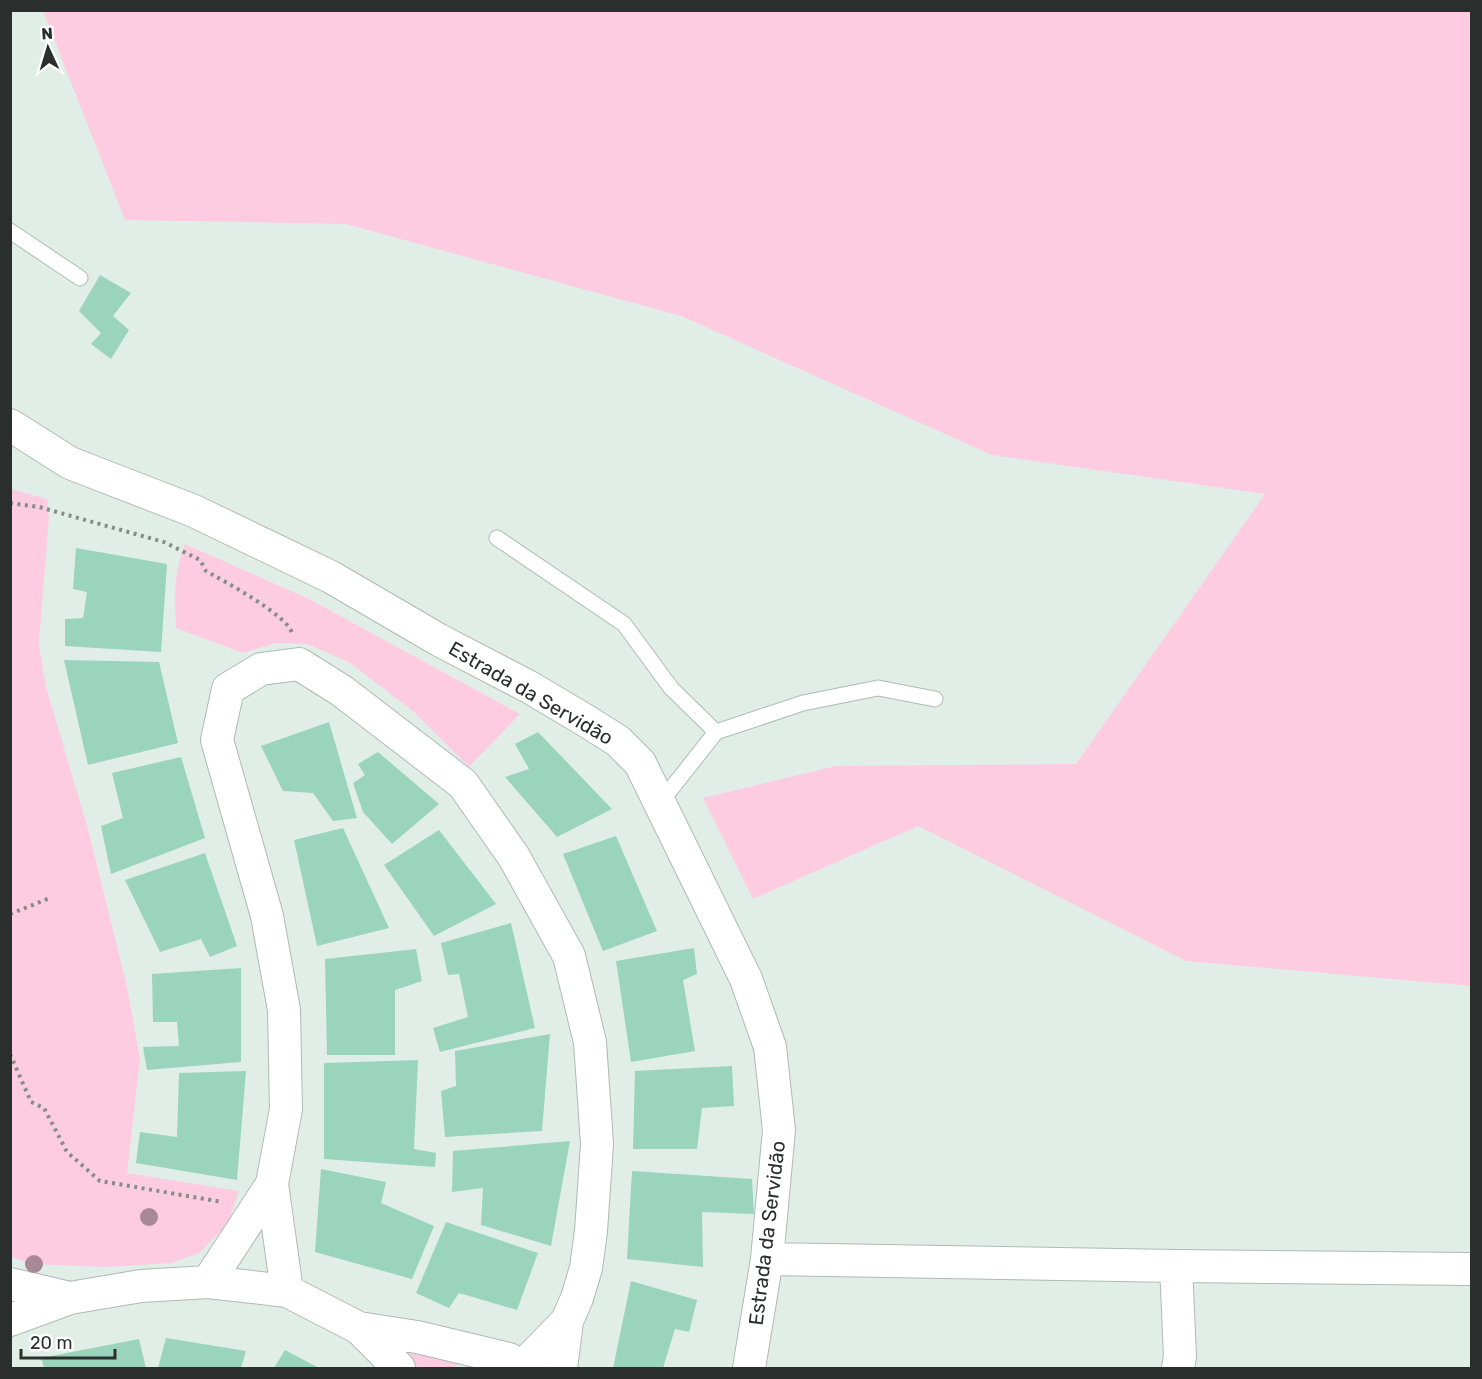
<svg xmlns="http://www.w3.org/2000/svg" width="1482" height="1379" font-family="Rubik,sans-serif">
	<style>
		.green { fill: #fecce0 }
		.building { fill: #9ad4bc }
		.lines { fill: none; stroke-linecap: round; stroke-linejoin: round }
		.lane-casing { stroke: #aebab5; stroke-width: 17 }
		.street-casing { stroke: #aebab5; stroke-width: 34 }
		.path { stroke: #848d89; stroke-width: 4; stroke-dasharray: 3 4.5; stroke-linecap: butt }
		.lane { stroke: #fff; stroke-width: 15 }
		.street { stroke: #fff; stroke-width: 32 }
		.tree { fill: #a78998 }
		.labels { text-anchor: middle; stroke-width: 6; stroke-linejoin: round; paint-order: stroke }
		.street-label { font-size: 20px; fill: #2a2f2d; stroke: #fff }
	</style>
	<rect width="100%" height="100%" fill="#e1eee8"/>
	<path class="green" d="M43,11H1471V986L1186,961L918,826L753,899L703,798L836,766L1076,764L1265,494L992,455L681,316L346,224L125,220Z
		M11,489L47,499L49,517L39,643L46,687L88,829L127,987L140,1059L127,1173L239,1191L228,1224L199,1253L172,1263L106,1267L31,1264L11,1257Z
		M185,544L309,599L520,714L469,767L414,712L349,662L307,644L276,643L243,653L176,628C174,598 174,572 185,544Z
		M392,1345L460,1362L454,1368H418Z"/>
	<path class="building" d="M100,275L131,293L113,316L129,330L111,359L91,344L101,333L79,311Z
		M76,548L167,564L161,652L65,646V619L83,618L87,592L73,589Z
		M64,660L159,662L178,743L88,765Z
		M329,722L357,818L333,821L313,793L283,791L261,746Z
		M538,732L612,809L557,837L505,777L529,769L515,744Z
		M378,752L439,804L392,844L363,812L353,783L365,775L358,764Z
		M181,757L205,838L111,874L101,826L123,818L112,773Z
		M343,828L389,928L317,946L294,840Z
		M439,830L496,904L434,936L384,865Z
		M616,836L657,931L603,951L563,854Z
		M205,853L237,946L210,957L201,939L160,952L125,880Z
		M511,923L535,1028L440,1052L433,1028L468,1017L459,974L448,975L441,943Z
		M694,948L697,974L683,980L695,1051L631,1062L616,961Z
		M416,949L422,981L395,990V1055H327L325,959Z
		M241,968V1062L147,1070L143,1047L179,1046L177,1022H153L152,974Z
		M550,1034L542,1131L445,1137L441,1091L456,1086L455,1051Z
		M418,1060L414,1149L436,1153L435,1167L324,1159V1063Z
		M732,1066L734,1106L702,1108L697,1149H633L635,1071Z
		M246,1071L237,1180L136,1163L140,1132L177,1137L179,1073Z
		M570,1141L551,1246L481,1225L483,1188L452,1192L453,1151Z
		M321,1169L386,1182L381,1203L434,1226L412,1279L315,1252Z
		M632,1171L752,1179L754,1214L702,1212L703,1267L627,1259Z
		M446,1222L538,1253L517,1310L459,1293L449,1308L416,1293Z
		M631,1281L697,1300L689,1332L675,1329L663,1368H613Z
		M166,1338L246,1351L241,1368H158Z
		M139,1339L146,1368H44L41,1358Z
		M285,1350L319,1368H274Z"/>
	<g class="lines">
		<defs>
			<path id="lane" d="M10,231L80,278
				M497,538L624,624L671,688L716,732
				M660,803L716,732L803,703L878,688L935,699"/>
			<path id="street" d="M10,425L70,463L194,511L331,577L439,640L531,688L588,722L618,741L640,763L746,979L770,1047L779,1130L767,1259L749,1368
				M767,1259L1176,1266L1472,1269
				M1176,1266L1180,1356L1178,1368
				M208,1282L272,1184
				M10,1284L70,1298
				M287,1291L272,1184L286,1109L284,1010L267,916L217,740L228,689L261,669L299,664L342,691L463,784L514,857L569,956L590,1042L597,1144L591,1231L586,1268L577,1298L567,1321L528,1361
				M10,1320L70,1298L141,1286L208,1282L287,1291L359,1328L399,1368
				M359,1328L417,1337L509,1359
				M561,1368L567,1321"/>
		</defs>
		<use href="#lane" class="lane-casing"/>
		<use href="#street" class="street-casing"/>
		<path class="path" d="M10,503L39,507L164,542L200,560L206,571C224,581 287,615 292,633
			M10,914L50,898
			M10,1054L31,1102L44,1108L67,1152L100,1181L223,1202"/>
		<use href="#lane" class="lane"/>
		<use href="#street" class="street"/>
	</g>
	<g class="tree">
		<circle cx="149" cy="1217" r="9"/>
		<circle cx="34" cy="1264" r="9"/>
	</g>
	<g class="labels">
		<g class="street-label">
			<text transform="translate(531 693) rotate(30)" y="7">Estrada da Servidão</text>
			<text transform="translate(767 1233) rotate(-83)" y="7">Estrada da Servidão</text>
		</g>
	</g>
	<rect width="1482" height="1379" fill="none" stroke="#2a2f2d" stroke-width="24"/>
	<g transform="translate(48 48) rotate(356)" stroke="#ffffff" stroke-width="4.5" paint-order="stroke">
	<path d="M0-4.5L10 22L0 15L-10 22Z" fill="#2a2f2d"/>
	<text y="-9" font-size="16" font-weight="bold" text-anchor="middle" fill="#2a2f2d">N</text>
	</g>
	<path d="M21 1349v9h94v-9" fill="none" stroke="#2a2f2d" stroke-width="3"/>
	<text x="30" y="1349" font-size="18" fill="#2a2f2d" stroke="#ffffff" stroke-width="4.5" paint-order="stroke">20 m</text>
</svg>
